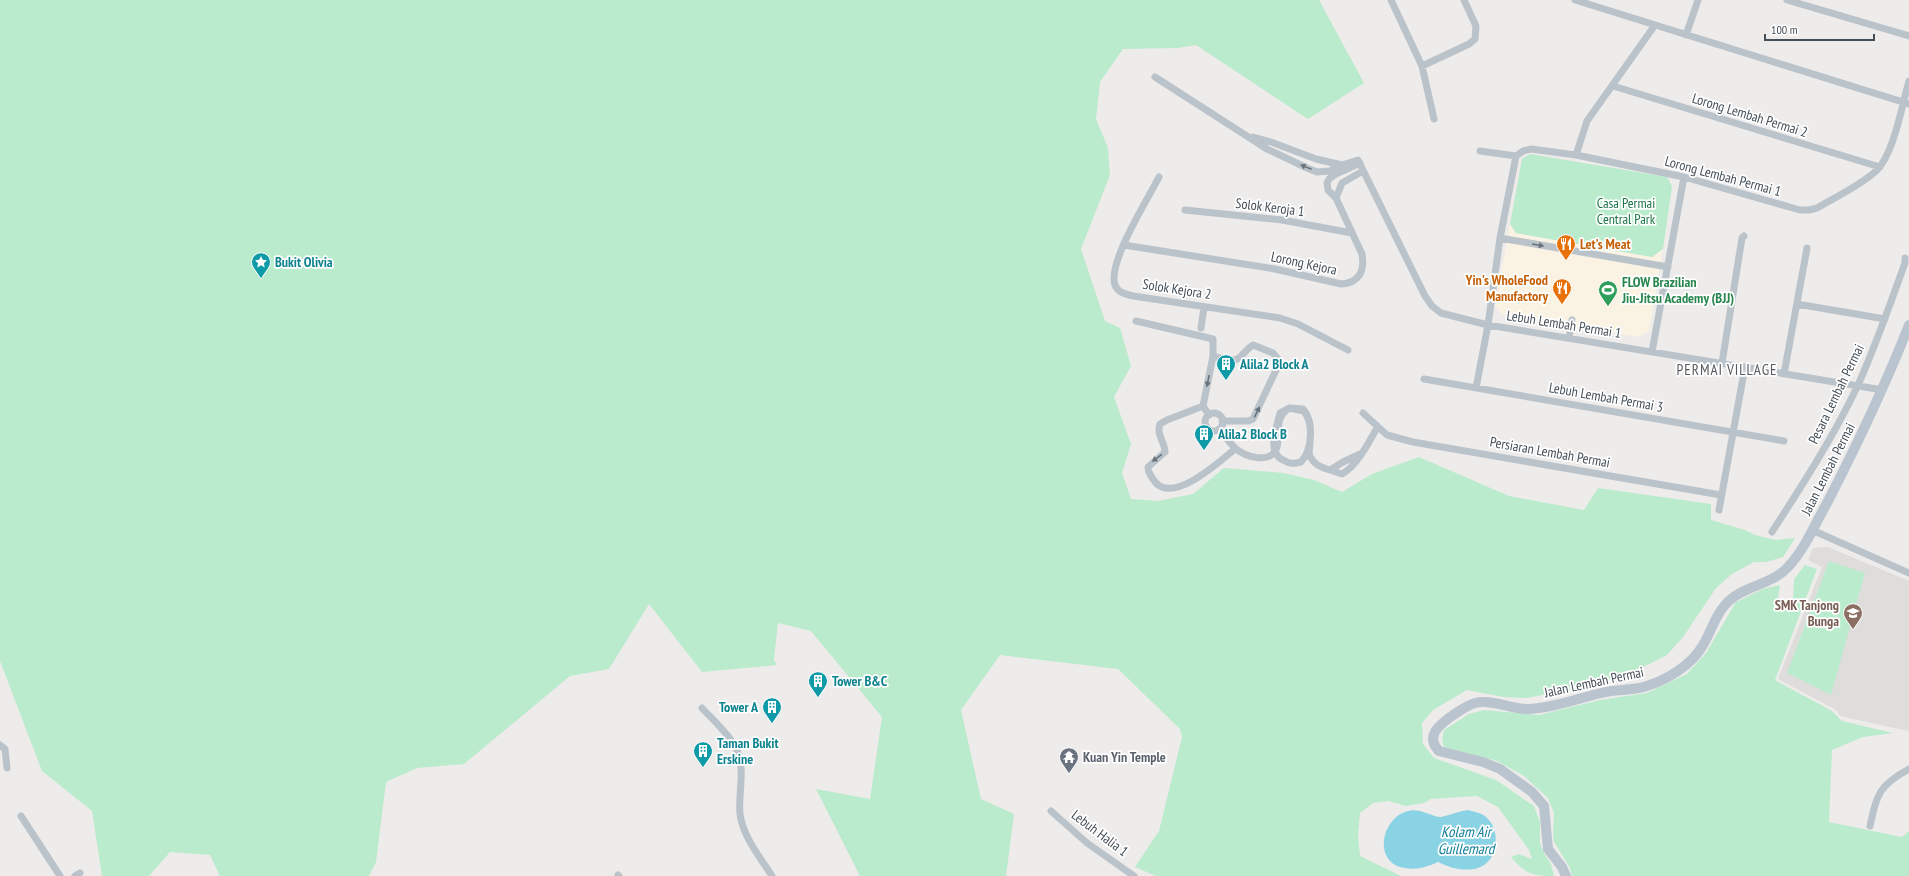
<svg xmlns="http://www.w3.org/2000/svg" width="1909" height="876" font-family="'PT Sans Narrow',sans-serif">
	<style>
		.commercial { fill: #faf3e3 }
		.education { fill: #dfdcdc }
		.green { fill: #baebcc }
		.water { fill: #8ad3e5 }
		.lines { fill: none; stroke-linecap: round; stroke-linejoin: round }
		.street { stroke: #bac3ca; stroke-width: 7 }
		.secondary { stroke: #b9c4cf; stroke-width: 10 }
		.oneway { fill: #68727a }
		.labels { text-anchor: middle; stroke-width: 3.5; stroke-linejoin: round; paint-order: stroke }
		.street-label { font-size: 14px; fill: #454f57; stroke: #fff }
		.park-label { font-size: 14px; fill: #1b7346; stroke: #fff }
		.food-label { font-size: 14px; font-weight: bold; fill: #c56008; stroke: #fff; text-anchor: start }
		.culture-label { font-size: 14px; font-weight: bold; fill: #0d838f; stroke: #fff; text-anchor: start }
		.leisure-label { font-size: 14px; font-weight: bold; fill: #27864d; stroke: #fff; text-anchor: start }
		.education-label { font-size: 14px; font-weight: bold; fill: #785e54; stroke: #fff; text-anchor: end }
		.worship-label { font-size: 14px; font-weight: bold; fill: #5b616d; stroke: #fff; text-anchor: start }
		.neighbourhood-label { font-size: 15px; letter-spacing: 1px; fill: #585c60; stroke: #fff }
		.water-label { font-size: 15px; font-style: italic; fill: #14809b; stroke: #fff }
	</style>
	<rect width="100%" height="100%" fill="#eeebeb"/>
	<path class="commercial" d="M1510,224L1516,233L1651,257L1663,249L1649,331L1638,337L1502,314L1495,306Z"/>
	<path class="education" d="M1828,547L1909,581V729L1908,731L1840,716L1836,710L1778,679L1822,567L1808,560L1813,548Z"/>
	<path class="green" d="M0,0H1319L1364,83L1308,119L1196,45L1178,48L1123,49L1100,82L1096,119L1108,148L1110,175L1081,249L1105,321L1120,328L1131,366L1114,397L1131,444L1122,473L1131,499L1158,501L1193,494L1224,468L1284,473L1314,480L1342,492L1372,474L1419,457L1509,496L1584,510L1598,488L1711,504V520L1745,530L1755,535L1776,540L1795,538L1783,557L1766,562H1754L1732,574L1716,588L1683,637L1667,655L1631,673L1592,685L1527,698L1503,697L1467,690L1433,710L1422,723L1423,744L1434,758L1496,780L1534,806L1540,822V843L1544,853L1551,864L1554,876C1533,876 1525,874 1511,857L1518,854L1532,859L1529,850L1498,807L1477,796L1431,799L1424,803L1406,806L1388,801L1373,803L1360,813L1358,834L1360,856L1401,876H1156L1135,867L1159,831L1182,737L1180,729L1118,669L1000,655L961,710L981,799L1014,814L1006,876H860L816,789L870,799L882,717L811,631L778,623L774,660L777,665L702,672L649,604L609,669L570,676L464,764L417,768L386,782L376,862L369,876H220L210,855L170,852L149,876H102L92,811L42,771L0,661Z
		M1530,154L1667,177L1672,186L1663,249L1652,257L1516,233L1510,224L1522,159Z
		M1829,561L1865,573L1831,695L1787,673Z
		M1805,565L1817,569L1775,680L1832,711L1842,721L1893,733L1863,737L1832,750L1829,822L1902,837L1909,831V876H1572L1570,868L1553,840L1554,813L1548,798L1524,776L1497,761L1444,747L1442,739L1444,730L1469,714L1484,710L1539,715L1600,700L1647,693L1687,674L1706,653L1736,602L1763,589L1780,585L1777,605L1793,603L1794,579Z"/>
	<path class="water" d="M1468,810C1475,812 1483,813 1488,819C1501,832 1498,862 1478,868C1464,872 1450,868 1438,862C1427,867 1417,870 1405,868C1374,864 1380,821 1405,812C1419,806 1433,818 1441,817C1450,815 1459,811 1468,810Z"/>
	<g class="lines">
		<path class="street" d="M1391,0L1422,66L1434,119
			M1575,0L1909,104
			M1787,0L1909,36
			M1686,35L1698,0
			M1422,66L1469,44L1475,39L1476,26L1464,0
			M1155,77L1267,149L1307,168L1317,172L1330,171L1342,165L1358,160L1425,296L1432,306L1441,313L1488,325L1883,390
			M1613,86L1880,167
			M1253,137L1271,142L1316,159L1342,165
			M1480,151L1516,156L1523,151L1531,149L1576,155L1684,177L1800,210H1809L1817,208C1834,198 1863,184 1877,170C1894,153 1902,105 1909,81
			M1576,155L1587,121L1655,25
			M1159,177C1148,199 1107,263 1115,285C1118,293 1126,294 1133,296L1280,318L1298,324L1348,350
			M1336,198L1342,183L1363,171
			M1185,210L1282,220L1352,233
			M1500,238L1668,267
			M1124,245L1275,269L1341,284C1359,283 1365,271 1362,254L1336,198L1328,190L1327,183L1329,179L1336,174L1360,163
			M1797,304L1885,319
			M1136,321L1213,339V356L1203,406L1209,415
			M1201,328L1204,307
			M1569,338L1572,320
			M1652,352L1684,177
			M1213,356C1224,359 1235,365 1243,354C1247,350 1248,348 1253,345L1273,353L1278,359L1277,368L1253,419L1248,421H1222
			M1722,363L1742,238L1744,236
			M1784,374L1807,248
			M1424,379L1784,441
			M1476,388L1488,325L1500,238L1516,156
			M1203,406L1167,420L1160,424C1156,435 1165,442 1165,452L1148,467C1148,473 1152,478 1156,483C1175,503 1220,461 1235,449
			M1363,413L1387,435L1413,442L1721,495
			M1205 422a9 9 0 1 1 18 0a9 9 0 1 1-18 0Z
			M1219,429C1224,435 1229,442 1235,448C1244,457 1272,465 1277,447C1281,431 1273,420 1289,408L1304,411C1314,424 1312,450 1301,462C1293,464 1290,464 1283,460C1266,452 1277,427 1280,413L1290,408L1303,409C1314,421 1310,439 1309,454C1313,464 1320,467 1330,470
			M1360,454L1343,462L1330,470L1342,474C1358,465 1368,443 1377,428
			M1719,510L1745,367
			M1812,530L1909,573
			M1772,532C1803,484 1834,436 1858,385C1876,345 1890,304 1905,263V258
			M702,708C713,720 733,738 738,753C745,773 738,794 740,814C743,837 760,857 772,876
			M0,745L5,749L7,768
			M1051,811L1087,843L1134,876
			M21,816L60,876
			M1870,826C1877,794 1879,785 1909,769
			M618,875L619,876
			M75,876L80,873"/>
		<path class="secondary" d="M1566,876L1562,867L1548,849L1544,806L1532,792L1500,769L1483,762L1439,751C1424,735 1441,724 1453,715C1460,711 1467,705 1475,703C1492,699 1511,709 1528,709C1553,708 1576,699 1601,693C1616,689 1632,691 1647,686C1668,679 1692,665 1703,645C1711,632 1715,616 1725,605C1742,585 1771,586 1788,567C1805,549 1815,524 1827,503C1857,445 1885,386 1909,325"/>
	</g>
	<defs><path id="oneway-solid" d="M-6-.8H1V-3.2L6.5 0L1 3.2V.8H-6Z"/></defs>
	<g class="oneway">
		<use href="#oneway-solid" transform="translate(1306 167) rotate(-158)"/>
		<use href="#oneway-solid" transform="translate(1538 245) rotate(10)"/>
		<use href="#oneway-solid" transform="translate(1208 381) rotate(101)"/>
		<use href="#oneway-solid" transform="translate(1257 412) rotate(-64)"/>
		<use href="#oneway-solid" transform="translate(1157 458) rotate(144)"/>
	</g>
	<defs>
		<symbol id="restaurant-pin" viewBox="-11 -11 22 30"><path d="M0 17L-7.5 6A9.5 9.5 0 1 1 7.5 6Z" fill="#e8710a" stroke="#fff"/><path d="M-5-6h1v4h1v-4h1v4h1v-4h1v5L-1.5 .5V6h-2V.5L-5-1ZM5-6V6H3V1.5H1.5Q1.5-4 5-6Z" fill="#fff"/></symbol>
		<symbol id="sight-pin" viewBox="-11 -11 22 30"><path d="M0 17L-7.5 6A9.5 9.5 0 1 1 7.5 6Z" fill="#0f9aa8" stroke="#fff"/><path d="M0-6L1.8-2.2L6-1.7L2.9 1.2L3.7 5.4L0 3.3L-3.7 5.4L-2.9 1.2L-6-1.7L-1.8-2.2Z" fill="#fff"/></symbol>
		<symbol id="stadium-pin" viewBox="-11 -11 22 30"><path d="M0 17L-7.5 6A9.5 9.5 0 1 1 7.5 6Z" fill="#2e9e5b" stroke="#fff"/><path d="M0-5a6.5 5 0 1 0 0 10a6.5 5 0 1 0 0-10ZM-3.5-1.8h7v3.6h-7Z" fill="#fff"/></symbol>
		<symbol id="building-pin" viewBox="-11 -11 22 30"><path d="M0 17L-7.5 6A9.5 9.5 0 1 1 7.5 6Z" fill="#0f9aa8" stroke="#fff"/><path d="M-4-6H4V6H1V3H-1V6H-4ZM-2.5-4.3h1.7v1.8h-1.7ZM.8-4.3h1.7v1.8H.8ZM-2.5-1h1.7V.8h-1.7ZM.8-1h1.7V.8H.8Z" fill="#fff"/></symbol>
		<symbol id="school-pin" viewBox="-11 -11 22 30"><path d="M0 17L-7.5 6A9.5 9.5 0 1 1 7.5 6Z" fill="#8d6e63" stroke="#fff"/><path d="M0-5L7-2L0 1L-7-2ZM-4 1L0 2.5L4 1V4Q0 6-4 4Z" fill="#fff"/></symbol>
		<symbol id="temple-pin" viewBox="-11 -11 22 30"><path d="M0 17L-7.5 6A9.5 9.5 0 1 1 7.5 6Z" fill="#6b7280" stroke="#fff"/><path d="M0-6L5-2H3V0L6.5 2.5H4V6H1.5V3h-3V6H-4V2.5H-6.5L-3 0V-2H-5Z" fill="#fff"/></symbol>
	</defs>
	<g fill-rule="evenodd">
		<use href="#restaurant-pin" x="1555" y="233" width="22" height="30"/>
		<use href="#sight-pin" x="250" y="251" width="22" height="30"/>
		<use href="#restaurant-pin" x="1551" y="277" width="22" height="30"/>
		<use href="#stadium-pin" x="1597" y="279" width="22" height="30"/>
		<use href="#building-pin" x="1215" y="353" width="22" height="30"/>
		<use href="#building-pin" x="1193" y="423" width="22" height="30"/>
		<use href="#school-pin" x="1842" y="602" width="22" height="30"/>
		<use href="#building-pin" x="807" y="670" width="22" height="30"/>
		<use href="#building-pin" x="761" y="696" width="22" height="30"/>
		<use href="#building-pin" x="692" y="740" width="22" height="30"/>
		<use href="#temple-pin" x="1058" y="746" width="22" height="30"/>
	</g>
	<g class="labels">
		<g class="street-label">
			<text transform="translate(1750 115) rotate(17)" y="5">Lorong Lembah Permai 2</text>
			<text transform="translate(1723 176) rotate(15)" y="5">Lorong Lembah Permai 1</text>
			<text transform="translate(1270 207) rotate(7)" y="5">Solok Keroja 1</text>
			<text transform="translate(1304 263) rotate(12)" y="5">Lorong Kejora</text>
			<text transform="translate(1177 289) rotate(9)" y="5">Solok Kejora 2</text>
			<text transform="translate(1564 324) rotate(9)" y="5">Lebuh Lembah Permai 1</text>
			<text transform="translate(1836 394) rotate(-64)" y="5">Pesara Lembah Permai</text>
			<text transform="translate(1606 397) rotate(10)" y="5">Lebuh Lembah Permai 3</text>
			<text transform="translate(1550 452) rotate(10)" y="5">Persiaran Lembah Permai</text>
			<text transform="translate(1828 469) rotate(-63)" y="5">Jalan Lembah Permai</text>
			<text transform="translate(1594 682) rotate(-12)" y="5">Jalan Lembah Permai</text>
			<text transform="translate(1100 833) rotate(37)" y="5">Lebuh Halia 1</text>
		</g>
		<g class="park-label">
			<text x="1626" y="208">Casa Permai<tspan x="1626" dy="16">Central Park</tspan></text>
		</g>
		<g class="food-label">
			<text x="1580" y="249">Let's Meat</text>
			<text x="1548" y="285" text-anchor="end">Yin's WholeFood<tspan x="1548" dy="16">Manufactory</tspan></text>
		</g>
		<g class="culture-label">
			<text x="275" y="267">Bukit Olivia</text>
			<text x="1240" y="369">Alila2 Block A</text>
			<text x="1218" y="439">Alila2 Block B</text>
			<text x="832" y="686">Tower B&amp;C</text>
			<text x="758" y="712" text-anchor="end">Tower A</text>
			<text x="717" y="748">Taman Bukit<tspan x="717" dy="16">Erskine</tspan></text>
		</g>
		<g class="leisure-label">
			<text x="1622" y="287">FLOW Brazilian<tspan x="1622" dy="16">Jiu-Jitsu Academy (BJJ)</tspan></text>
		</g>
		<g class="education-label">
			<text x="1839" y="610">SMK Tanjong<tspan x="1839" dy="16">Bunga</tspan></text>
		</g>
		<g class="worship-label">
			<text x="1083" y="762">Kuan Yin Temple</text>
		</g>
		<g class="neighbourhood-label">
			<text x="1727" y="375">PERMAI VILLAGE</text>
		</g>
		<g class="water-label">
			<text x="1466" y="837">Kolam Air<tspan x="1466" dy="17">Guillemard</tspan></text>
		</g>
	</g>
	<path d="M1765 34v6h109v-6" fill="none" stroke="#454f57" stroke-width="2"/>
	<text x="1771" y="34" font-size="12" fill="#454f57" stroke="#ffffff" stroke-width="3" paint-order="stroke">100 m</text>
</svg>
